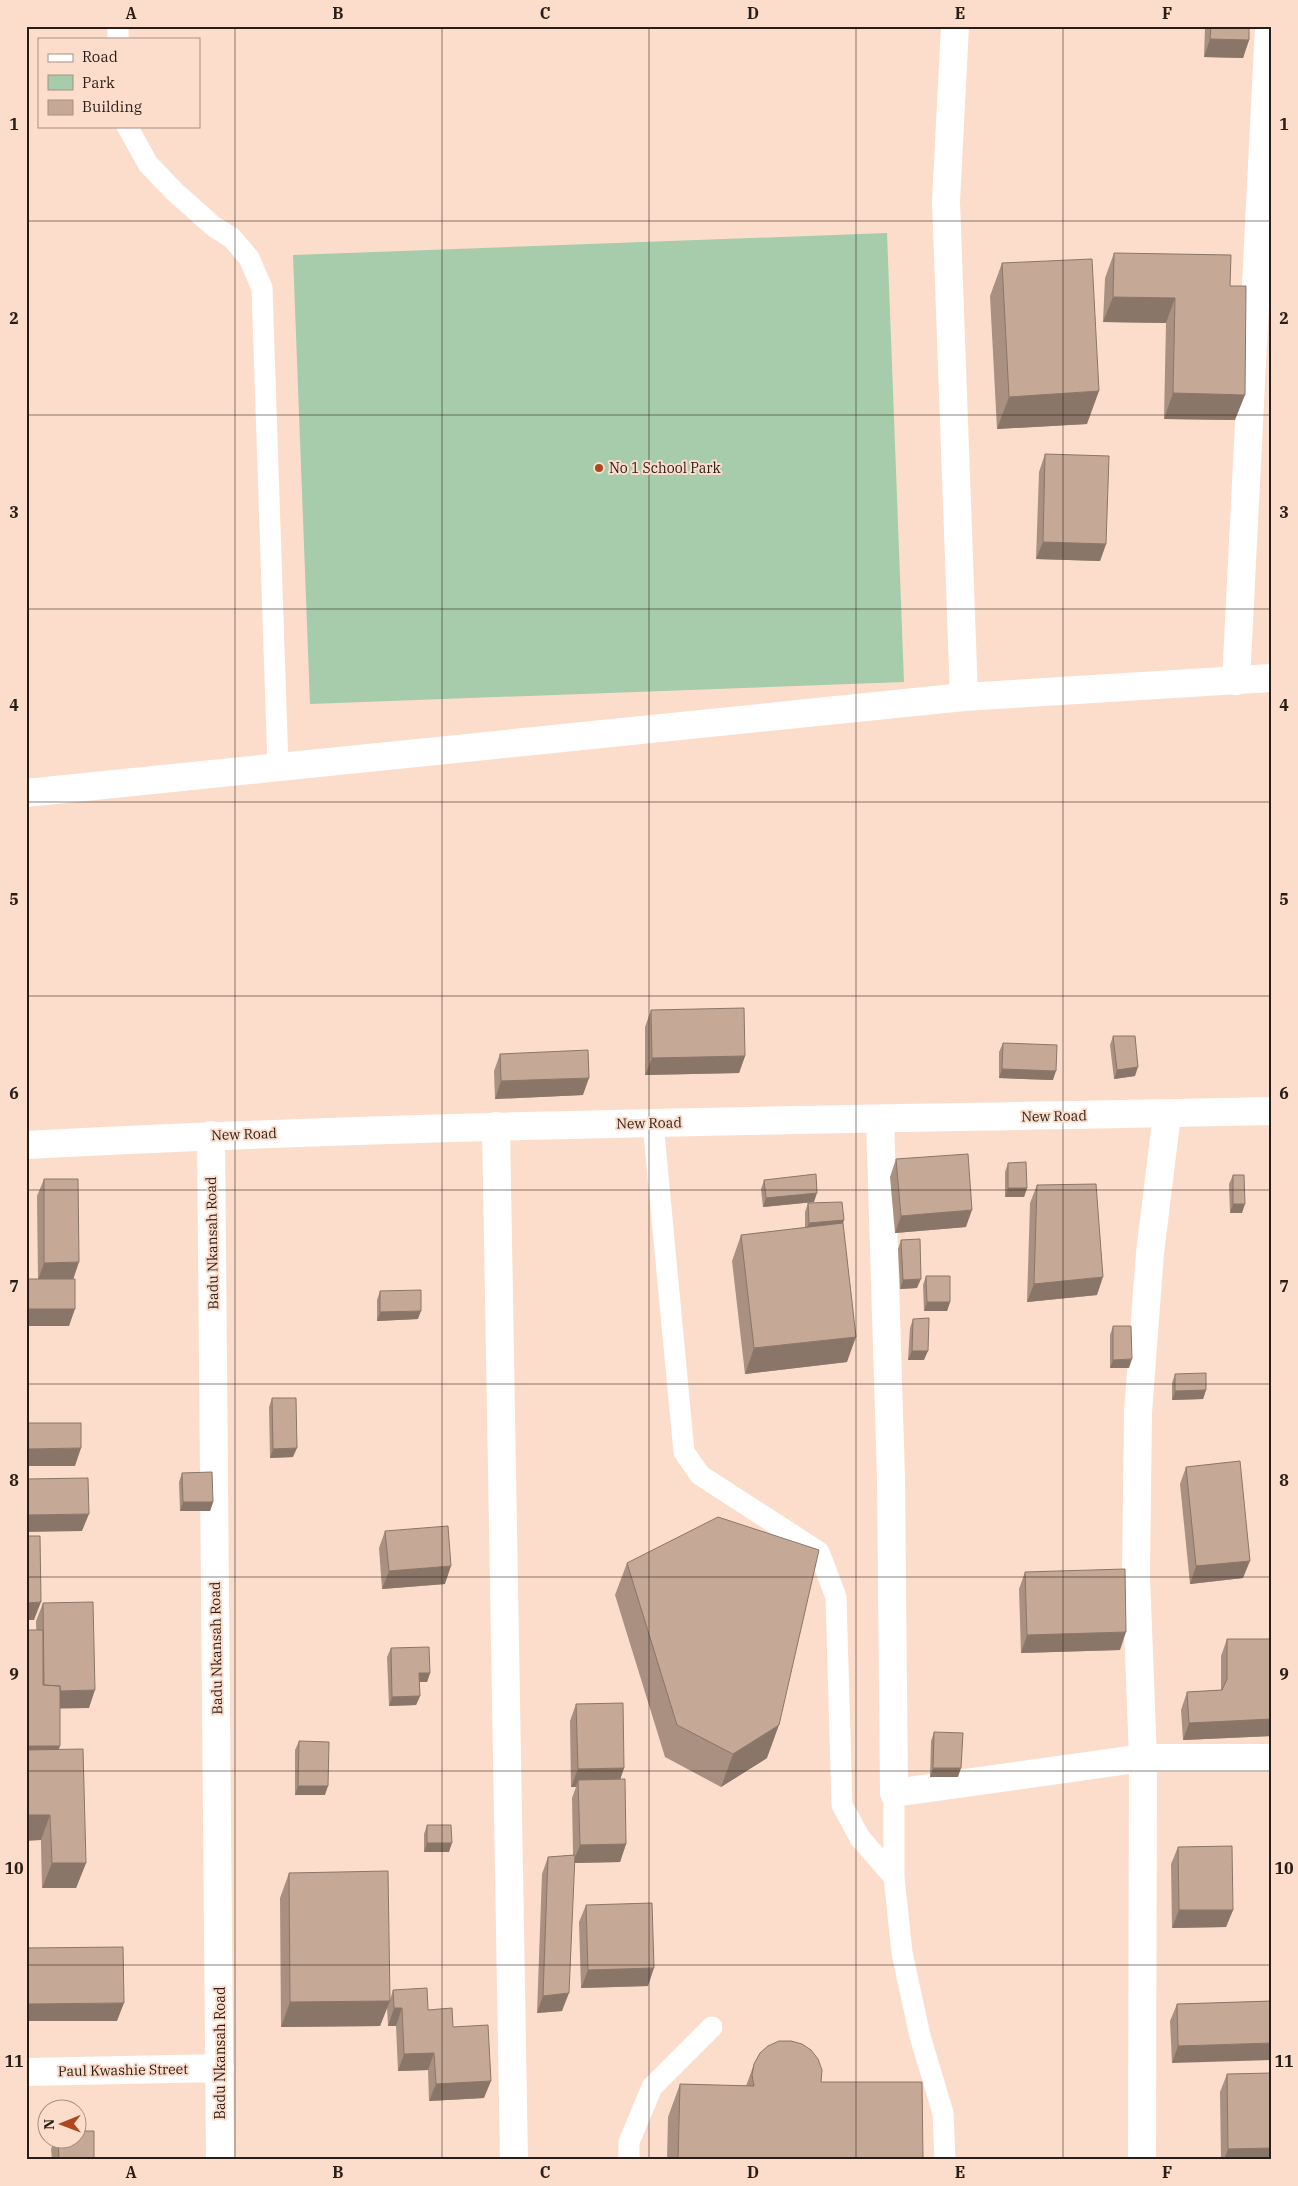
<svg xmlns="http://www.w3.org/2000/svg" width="1298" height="2186" font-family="'IBM Plex Serif',serif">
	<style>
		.green { fill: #a6ccab }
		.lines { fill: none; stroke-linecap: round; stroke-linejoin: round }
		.lane { stroke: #fff; stroke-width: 21 }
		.street { stroke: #fff; stroke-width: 28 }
		.secondary { stroke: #fff; stroke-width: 28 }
		.wall { fill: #a99081 }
		.shaded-wall { fill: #8a7669 }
		.building { fill: #c5a896; stroke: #8a7669 }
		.grid { fill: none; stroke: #281d17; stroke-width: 1; stroke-opacity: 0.55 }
		.poi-dot { fill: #ad471d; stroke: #fcddcb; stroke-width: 2 }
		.labels { text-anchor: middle; stroke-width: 4; stroke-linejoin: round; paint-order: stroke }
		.poi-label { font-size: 14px; fill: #281d17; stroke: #fcddcb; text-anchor: start }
		.street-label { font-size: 14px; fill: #281d17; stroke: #fcddcb }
		.neatline { fill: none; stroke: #281d17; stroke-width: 2 }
		.grid-label { font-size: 16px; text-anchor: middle; font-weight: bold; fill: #281d17 }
	</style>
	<rect width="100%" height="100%" fill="#fcddcb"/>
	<path class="green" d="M887,233L904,682L310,704L293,255Z"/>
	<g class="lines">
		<path class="lane" d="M118,39V26
			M127,126L148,164L175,192L213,226L232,238L249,258L262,288L278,767
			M653,1123L684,1452L700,1475L819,1552L836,1597L842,1805L860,1838L894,1877
			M894,1793V1877L902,1953L920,2036L943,2113L945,2160
			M629,2160V2142L652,2087L712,2027"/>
		<path class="street" d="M955,26L946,201L964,697
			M1236,681L1269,26
			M26,793L964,697L1272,678
			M880,1119L891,1478L894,1793L1143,1758H1272
			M496,1126L514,2160
			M211,1135L220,2160
			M26,2072L220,2068
			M1142,2160L1143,1758L1136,1576L1138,1412L1150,1253L1167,1114"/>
		<path class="secondary" d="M26,1145C441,1123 856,1120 1272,1111"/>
	</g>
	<path class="wall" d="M1205,26H1249V40L1243,58L1204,57Z
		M1114,253L1230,286L1235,420L1164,419L1166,323L1103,322L1105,278Z
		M1002,263L1087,424L997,429L990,296Z
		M1045,454L1106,544L1100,561L1036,559L1039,472Z
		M651,1010L745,1056L739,1073L645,1075V1027Z
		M1113,1036L1135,1076L1114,1079L1110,1045Z
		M1003,1043L1053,1080L999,1078V1052Z
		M500,1054L583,1095L495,1099L494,1071Z
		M896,1159L966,1227L895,1233L890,1177Z
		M1008,1163L1027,1188L1024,1197H1005V1172Z
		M1233,1175L1242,1213H1230L1229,1184Z
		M44,1179L73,1279L69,1326H26V1279H38L37,1196Z
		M764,1180L814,1202L763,1207L761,1189Z
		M1037,1185L1097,1295L1027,1302L1030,1203Z
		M808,1203L844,1220L843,1223L847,1362L745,1374L732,1261L741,1235L805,1228V1212Z
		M901,1240L917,1288L900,1289L898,1249Z
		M926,1276L950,1302L947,1311H924L923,1285Z
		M380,1291L418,1319L377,1321V1300Z
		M913,1319L924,1360H908L910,1328Z
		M1113,1326L1129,1368H1110V1335Z
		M1175,1374L1206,1390L1203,1399L1172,1400V1383Z
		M272,1398L293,1457L270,1458L269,1407Z
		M1186,1467L1243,1578L1190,1584L1180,1484Z
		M182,1473L213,1502L210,1511H180L179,1482Z
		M385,1531L445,1584L382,1589L379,1548Z
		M627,1563L767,1758L721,1787L665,1757L615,1595Z
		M1025,1572L1120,1650L1021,1653L1019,1589Z
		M43,1603L89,1708H60L59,1750L86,1863L76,1888H42L36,1621Z
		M1227,1639H1272V1736L1183,1740L1181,1710L1187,1692L1221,1690V1656Z
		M391,1648L430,1673L427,1682H419L420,1696L416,1705L389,1706L387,1657Z
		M576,1704L624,1768L620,1779L626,1844L620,1862L574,1863L562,2011L537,2013L542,1874L548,1857L573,1855L572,1798L576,1787H571L570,1721Z
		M934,1732L958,1777H930L931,1741Z
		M299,1741L325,1795H295V1750Z
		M427,1825L449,1852H424V1834Z
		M1178,1847L1233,1910L1226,1927L1172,1928L1171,1864Z
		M289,1873L390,2000L393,1990L428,2010L453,2027L484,2098L429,2101L428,2070L398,2071L396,2026H388L387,2007L380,2026L281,2027L280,1898Z
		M586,1905L648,1986L581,1988L579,1922Z
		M1272,2001L1172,2063L1170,2021L1177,2004Z
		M754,2064L821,2082L923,2160H667L668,2117L680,2084L746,2086Z
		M1227,2074L1272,2160H1221L1220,2092Z
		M55,2138H78L94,2160H52L51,2149Z"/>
	<path class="shaded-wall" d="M1210,39L1249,40L1243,58L1204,57Z
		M1113,297L1175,298L1166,323L1103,322Z
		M1099,391L1087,424L997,429L1009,397Z
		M1173,393L1245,395L1235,420L1164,419Z
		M1043,542L1106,544L1100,561L1036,559Z
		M745,1056L739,1073L645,1075L652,1058Z
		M1138,1067L1135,1076L1114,1079L1117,1070Z
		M1002,1069L1056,1071L1053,1080L999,1078Z
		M589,1078L583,1095L495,1099L501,1081Z
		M1008,1188H1027L1024,1197H1005Z
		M817,1193L814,1202L763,1207L766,1198Z
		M1233,1204H1245L1242,1213H1230Z
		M972,1210L966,1227L895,1233L901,1216Z
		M844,1220L841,1229L805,1232L809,1223Z
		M79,1262L73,1280H38L44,1263Z
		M1103,1277L1097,1295L1027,1302L1034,1284Z
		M921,1279L917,1288L900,1289L903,1280Z
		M927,1302H950L947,1311H924Z
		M26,1309H75L69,1326H26Z
		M421,1311L418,1319L377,1321L380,1312Z
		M856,1337L847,1362L745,1374L754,1348Z
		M912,1351H928L924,1360H908Z
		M1132,1359L1129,1368H1110L1113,1360Z
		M1206,1390L1203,1399L1172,1400L1175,1391Z
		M81,1448L75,1466H26V1449Z
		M297,1448L293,1457L270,1458L273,1449Z
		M183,1502H213L210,1511H180Z
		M89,1514L82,1531L26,1532V1515Z
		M1250,1561L1243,1578L1190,1584L1196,1566Z
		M451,1566L445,1584L382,1589L389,1571Z
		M41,1602L34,1620H26V1603Z
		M1126,1632L1120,1650L1021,1653L1027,1635Z
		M419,1673H430L427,1682H415Z
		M95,1690L89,1708L38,1709L44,1691Z
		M420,1696L416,1705L389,1706L392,1697Z
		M1272,1719V1736L1183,1740L1189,1723Z
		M779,1725L767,1758L721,1787L733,1754Z
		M26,1746H60L51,1771H26Z
		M624,1768L618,1786L578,1780L576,1787H571L578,1769Z
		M933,1768H961L958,1777H930Z
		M298,1786H328L325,1795H295Z
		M26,1815H50L41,1840L26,1841Z
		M427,1843H452L449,1852H424Z
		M626,1844L620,1862L573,1863L580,1845Z
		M52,1863H86L76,1888H42Z
		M1179,1910H1233L1226,1927L1172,1928Z
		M654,1968L648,1986L581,1988L588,1970Z
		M569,1993L562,2011L537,2013L543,1996Z
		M390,2001L380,2026L281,2027L290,2002Z
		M124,2003L117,2021H26V2004Z
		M394,2008H402L396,2026H388Z
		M1272,2043V2060L1172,2063L1178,2046Z
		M434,2053L428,2070L398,2071L404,2054Z
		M491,2081L484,2098L429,2101L436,2084Z
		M1272,2148V2160H1224L1228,2149Z"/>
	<path class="building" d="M1211,26H1249V40L1210,39Z
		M1114,253L1231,255L1230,286H1246L1245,395L1173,393L1175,298L1113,297Z
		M1092,259L1099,391L1009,397L1002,263Z
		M1045,454L1109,456L1106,544L1043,542Z
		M744,1008L745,1056L652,1058L651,1010Z
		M1113,1036H1135L1138,1067L1117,1070Z
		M1003,1043L1057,1045L1056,1071L1002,1069Z
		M588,1050L589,1078L501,1081L500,1054Z
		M968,1154L972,1210L901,1216L896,1159Z
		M1026,1162L1027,1188H1008V1163Z
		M816,1174L817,1193L766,1198L764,1180Z
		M1233,1175H1244L1245,1204H1233Z
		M44,1179H78L79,1262L44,1263Z
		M1096,1184L1103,1277L1034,1284L1037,1185Z
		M842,1202L844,1220L809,1223L808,1203Z
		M843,1223L856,1337L754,1348L741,1235Z
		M920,1239L921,1279L903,1280L901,1240Z
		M926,1276H950V1302H927Z
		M26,1279H75V1309H26Z
		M421,1290V1311L380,1312V1291Z
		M929,1318L928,1351H912L913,1319Z
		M1113,1326H1131L1132,1359L1113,1360Z
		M1206,1373V1390L1175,1391V1374Z
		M272,1398H296L297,1448L273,1449Z
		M26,1423H81V1448L26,1449Z
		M1240,1461L1250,1561L1196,1566L1186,1467Z
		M212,1472L213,1502H183L182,1473Z
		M88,1478L89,1514L26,1515V1479Z
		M718,1517L819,1550L779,1725L733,1754L677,1725L627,1563Z
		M448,1526L451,1566L389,1571L385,1531Z
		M26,1536H40L41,1602L26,1603Z
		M1125,1569L1126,1632L1027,1635L1025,1572Z
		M93,1602L95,1690L60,1691V1686L44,1685L43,1603Z
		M26,1630H43V1685L60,1686V1746H26Z
		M1227,1639H1272V1719L1189,1723L1187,1692L1222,1690L1227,1679Z
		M429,1647L430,1673H419L420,1696L392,1697L391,1648Z
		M623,1703L624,1768L578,1769L576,1704Z
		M934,1732L963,1733L961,1768H933Z
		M299,1741L329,1742L328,1786H298Z
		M83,1749L86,1863H52L50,1815H26V1750Z
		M625,1779L626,1844L580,1845L578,1780Z
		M427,1825H451L452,1843H427Z
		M1232,1846L1233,1910H1179L1178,1847Z
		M575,1855L569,1993L543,1996L548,1857Z
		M388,1871L390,2001L290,2002L289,1873Z
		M652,1903L654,1968L588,1970L586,1905Z
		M123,1947L124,2003L26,2004V1948Z
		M427,1988L428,2010L452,2008L453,2027L488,2025L491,2081L436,2084L434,2053L404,2054L402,2008H394L393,1990Z
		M1272,2001V2043L1178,2046L1177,2004Z
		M779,2041H791L802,2044L811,2050L818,2059L822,2070L821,2082H922L923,2160H678L680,2084L754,2086L752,2075L754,2064L760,2053L768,2046Z
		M1272,2073V2148L1228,2149L1227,2074Z
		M78,2131H94V2160H59L58,2138H78Z"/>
	<path class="grid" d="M235,26V2160M442,26V2160M649,26V2160M856,26V2160M1063,26V2160M26,221H1272M26,415H1272M26,609H1272M26,802H1272M26,996H1272M26,1190H1272M26,1384H1272M26,1577H1272M26,1771H1272M26,1965H1272"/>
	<circle class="poi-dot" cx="599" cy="468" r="5"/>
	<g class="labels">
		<g class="poi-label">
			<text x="609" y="473">No 1 School Park</text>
		</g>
		<g class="street-label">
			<text transform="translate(1054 1116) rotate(-1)" y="5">New Road</text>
			<text transform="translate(649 1123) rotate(-1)" y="5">New Road</text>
			<text transform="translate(244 1134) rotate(-2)" y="5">New Road</text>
			<text transform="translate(212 1243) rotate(-91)" y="5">Badu Nkansah Road</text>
			<text transform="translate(216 1648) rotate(-91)" y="5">Badu Nkansah Road</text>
			<text transform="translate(220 2053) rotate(-90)" y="5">Badu Nkansah Road</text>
			<text transform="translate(123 2070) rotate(-1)" y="5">Paul Kwashie Street</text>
		</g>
	</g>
	<rect width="1298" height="2186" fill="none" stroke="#fcddcb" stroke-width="55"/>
	<rect x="38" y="38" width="162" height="90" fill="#fcddcb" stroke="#a79083"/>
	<rect x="48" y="54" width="25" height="8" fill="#ffffff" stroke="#a79083"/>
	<text x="82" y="62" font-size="15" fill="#281d17">Road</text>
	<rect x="48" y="75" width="25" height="15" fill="#a6ccab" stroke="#a79083"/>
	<text x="82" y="88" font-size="15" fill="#281d17">Park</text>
	<rect x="48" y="100" width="25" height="15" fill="#c5a896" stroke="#a79083"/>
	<text x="82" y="112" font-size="15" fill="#281d17">Building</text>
	<g transform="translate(62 2124) rotate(269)"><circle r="24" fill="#fcddcb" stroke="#a79083"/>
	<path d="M0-4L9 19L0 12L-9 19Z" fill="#ad471d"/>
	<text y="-8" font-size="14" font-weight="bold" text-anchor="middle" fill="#281d17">N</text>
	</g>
	<rect x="28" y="28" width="1242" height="2130" class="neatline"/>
	<g class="grid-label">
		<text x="131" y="19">A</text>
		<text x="338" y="19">B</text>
		<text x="545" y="19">C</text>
		<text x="753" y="19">D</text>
		<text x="960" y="19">E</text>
		<text x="1167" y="19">F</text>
		<text x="14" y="130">1</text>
		<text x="1284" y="130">1</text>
		<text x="14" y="324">2</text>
		<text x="1284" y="324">2</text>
		<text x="14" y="518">3</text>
		<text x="1284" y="518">3</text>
		<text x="14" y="711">4</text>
		<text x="1284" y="711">4</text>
		<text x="14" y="905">5</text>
		<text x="1284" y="905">5</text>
		<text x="14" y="1099">6</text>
		<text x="1284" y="1099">6</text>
		<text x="14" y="1292">7</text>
		<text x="1284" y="1292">7</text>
		<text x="14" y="1486">8</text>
		<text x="1284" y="1486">8</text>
		<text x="14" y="1680">9</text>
		<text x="1284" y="1680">9</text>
		<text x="14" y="1874">10</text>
		<text x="1284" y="1874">10</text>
		<text x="14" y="2067">11</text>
		<text x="1284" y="2067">11</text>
		<text x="131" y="2178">A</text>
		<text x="338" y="2178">B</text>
		<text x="545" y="2178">C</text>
		<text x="753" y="2178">D</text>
		<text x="960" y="2178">E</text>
		<text x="1167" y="2178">F</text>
	</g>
</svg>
